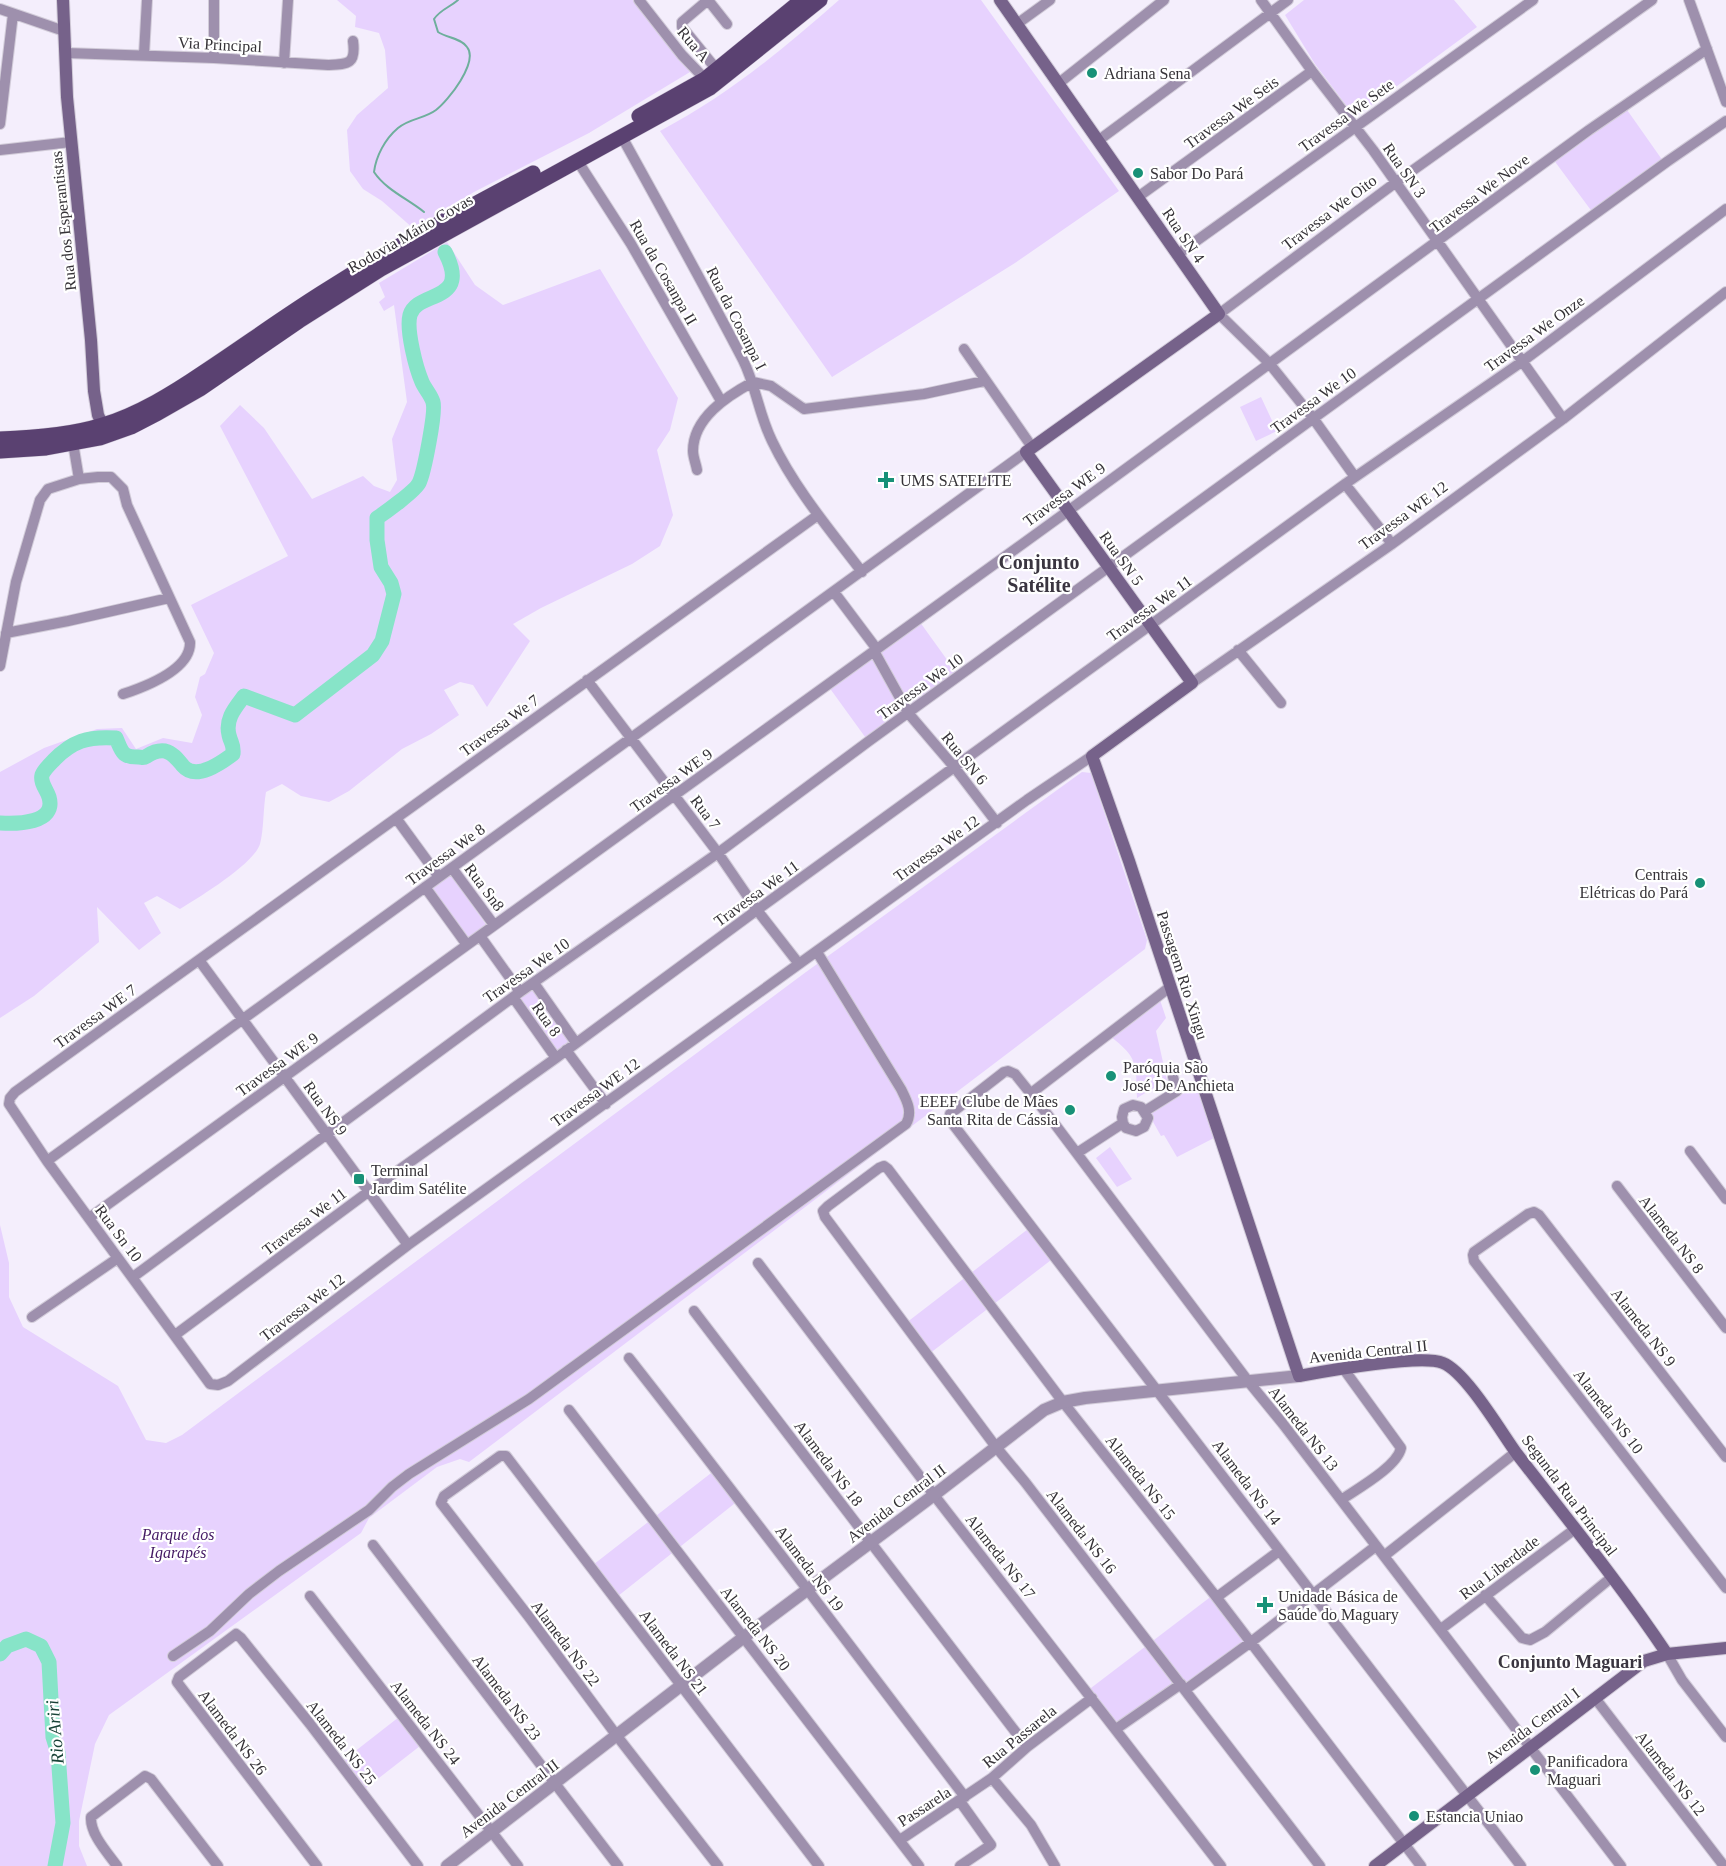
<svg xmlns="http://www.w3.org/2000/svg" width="1726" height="1866" font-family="Georgia,serif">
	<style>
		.green { fill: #e7d2fe }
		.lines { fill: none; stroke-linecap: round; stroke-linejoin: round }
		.stream { stroke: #6eaf9c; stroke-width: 2 }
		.river { stroke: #87e4c8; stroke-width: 15 }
		.minor-casing { stroke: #d2ccd9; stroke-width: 12 }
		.tertiary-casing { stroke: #d2ccd9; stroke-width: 14 }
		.secondary-casing { stroke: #d2ccd9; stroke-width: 14 }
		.primary-casing { stroke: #d2ccd9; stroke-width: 16 }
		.minor { stroke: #9e90ad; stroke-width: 10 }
		.tertiary { stroke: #9e90ad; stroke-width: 12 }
		.secondary { stroke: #76628a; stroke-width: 12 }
		.primary { stroke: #5a4171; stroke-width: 15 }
		.poi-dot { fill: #189177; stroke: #fff; stroke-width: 2 }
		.labels { text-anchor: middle; stroke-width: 4.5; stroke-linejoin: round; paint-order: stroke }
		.street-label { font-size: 16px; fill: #353237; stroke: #fff }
		.poi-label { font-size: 16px; fill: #353237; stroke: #fff; text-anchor: start }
		.park-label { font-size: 16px; font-style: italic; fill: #441964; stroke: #fff }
		.neighbourhood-label { font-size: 18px; font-weight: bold; fill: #3a3540; stroke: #fff }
		.water-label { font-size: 18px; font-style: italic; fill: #194337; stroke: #fff }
		.quarter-label { font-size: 20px; font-weight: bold; fill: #3a3540; stroke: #fff }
	</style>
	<rect width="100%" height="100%" fill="#f4eefc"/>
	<path class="green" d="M337,0H634L690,72L589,133L474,192L414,229L382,201L363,189L350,171L347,130L357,115L388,88L385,50L379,33L355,27L356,16Z
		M839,0H981L1119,191L1015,263L832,377L660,131C727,96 782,50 839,0Z
		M1304,0H1454L1477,27L1355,117L1315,64L1285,15Z
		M1625,107L1663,161L1593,213L1553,159Z
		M447,242L475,285L503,305L600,269L678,398L670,430L657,450L673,515L660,546L632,564L541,608L513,624L530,641L487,707L473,685L460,682L444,690L459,715L431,734L402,749L349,791L329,802L301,796L282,784L266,792C263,809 264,829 260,844C254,864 198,898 180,909L157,896L144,903L161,933L139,950L97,907L99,942L34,996L0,1018V772L44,748L97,729L122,728L136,749L163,738L192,743L202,715L195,697L200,677L205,674L214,653L191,605L288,556L220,426L240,405L264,428L312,499L363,476L374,486L390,492L397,480L392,439L407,402L394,305L384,311L379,302L385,297L379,283Z
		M1261,397L1277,431L1256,441L1240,407Z
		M917,618L958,675L868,741L826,683Z
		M1082,772L1091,773L1147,940L1145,949L469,1462L460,1459L437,1467L369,1518L361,1533L109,1715L95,1744L79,1821V1846L87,1866H0V1225L9,1263V1297L23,1327L118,1386L146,1440L166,1443L182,1435L806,972Z
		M451,875L487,926L468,939L432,889Z
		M533,987L571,1041L556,1051L518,998Z
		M1160,1000L1166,1018L1156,1031L1167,1080L1137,1098C1136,1063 1138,1058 1110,1036Z
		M1197,1086L1214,1138L1177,1157L1164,1135L1161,1136L1152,1120L1151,1111Z
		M1110,1147L1132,1179L1117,1187L1096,1158Z
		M1032,1226L1055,1257L929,1354L906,1323Z
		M715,1470L739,1500L613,1600L589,1568Z
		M1213,1595L1250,1641L1186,1689L1179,1681L1116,1728L1087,1691Z
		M399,1717L420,1746L361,1792L340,1763Z"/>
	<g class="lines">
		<path class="stream" d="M424,212C408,199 386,190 374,172C376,156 385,139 398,128C410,118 424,119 436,110C448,101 479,62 467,47C461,38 447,38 438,32L434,19C441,9 449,8 458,0"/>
		<path class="river" d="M0,823C16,824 57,824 49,797C47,790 40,783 42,775C44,770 49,765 53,761C72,741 88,736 116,738C122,752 122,757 138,757C144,757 142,759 147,756C153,752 158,750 165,751C173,753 178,760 183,766C196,781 221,763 233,754C234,744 231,744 229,735C225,719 235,708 244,696L295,715L373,655L382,641L394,594L391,583L381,567L377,540V518C386,512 415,491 419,483C424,473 436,412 433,402C431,395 425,389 422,382C416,368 406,330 410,315C417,290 472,304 445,252
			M0,1654L7,1646L26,1639L41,1646L49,1662L53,1737L58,1753L63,1823L55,1866"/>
		<defs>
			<path id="minor" d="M639,0L682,55L705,79
				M708,0L682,22V27L717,70
				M708,0L727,24
				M1261,0L1312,71L1373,150L1563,419
				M1689,0L1726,102
				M0,9L64,31
				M1017,24L1050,0
				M66,53L214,58L328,65C349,64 356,64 353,41
				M144,55L147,0
				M214,58V0
				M284,63L288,0
				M1059,83L1164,0
				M0,124L13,14
				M622,137C663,211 704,285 743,360C756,386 759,415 772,441C795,489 830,530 862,572
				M1099,140L1288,0
				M0,150L71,142
				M577,160L631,244L721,401
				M1138,197L1312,71
				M1178,254L1533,0
				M964,349L1032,447
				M753,382L771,386L804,409L924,394L984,381
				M73,443L79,479L98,477H111L123,489L127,505L190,642C191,670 144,687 123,694
				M697,470C696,464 693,457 693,451C693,418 727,396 753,382
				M1355,477L1313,418L1269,363L1219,314L1395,183L1652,0
				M1345,484L1392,544
				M818,515L15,1092L10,1098L9,1104L47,1161L210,1384L218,1385L228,1381L408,1245L1027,800L1092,756
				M834,592L876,648
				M6,633L68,621L169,598
				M1238,650L1281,703
				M874,651L909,714L955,768L997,823
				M0,666L16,582L40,500L48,489L79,479
				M587,680L718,853L757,910L799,964
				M1192,683L1392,544L1563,419L1726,292
				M396,818L439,877
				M452,868L494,925
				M425,887L467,945
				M480,936L520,992
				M199,960L408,1245
				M534,983L576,1043
				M513,997L556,1058
				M566,1050L606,1104
				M1030,1094L1170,987
				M1145,1111L1177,1091L1173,1077
				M1690,1151L1726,1199
				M1077,1153L1123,1123L1126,1128L1136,1131L1144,1127L1148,1118L1141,1107L1133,1105L1124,1109L1122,1117L1123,1123
				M47,1161L1026,452
				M1617,1186L1726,1328
				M89,1218L1068,511L1589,130L1707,49
				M758,1263L934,1495L1221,1866
				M133,1277L520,992L718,853L869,741L1668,161L1726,121
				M694,1311L1027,1747
				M32,1317L118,1258
				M175,1335L368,1192L556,1058L757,910L1345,484L1523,361L1726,209
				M629,1358C743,1503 853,1650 965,1797
				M569,1410L919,1866
				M1726,1457L1539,1215L1534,1212L1528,1214L1474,1252L1473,1255L1474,1261L1726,1588
				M1341,1500C1357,1489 1397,1467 1401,1448L1343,1368
				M373,1545L618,1866
				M1384,1556L1516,1452
				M1485,1595L1522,1638L1530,1640L1545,1632L1612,1577
				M310,1596L518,1866
				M1217,1597L1279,1551
				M1441,1629L1575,1529
				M1667,1654L1682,1680L1726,1737
				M173,1656L210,1631L249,1594L279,1571L369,1510L392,1487L409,1474L529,1399L906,1124C913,1112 907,1101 901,1089L817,952
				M1185,1690L1251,1642L1376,1546
				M1595,1698L1724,1866
				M1116,1729L1181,1684
				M992,1778L1031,1825L1055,1866
				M959,1800L991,1845L960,1866
				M900,1840L992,1778L1027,1747L1092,1698
				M117,1866C107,1852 90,1834 91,1817L145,1776L151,1779L218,1866
				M317,1866L177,1682L179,1677L236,1634L241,1638L310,1724L418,1866
				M718,1866L617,1736L529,1617L441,1503L444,1496L500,1456H506L819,1866
				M1320,1866L1025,1482L996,1447L825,1217L823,1211L828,1206L879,1168L884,1166L888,1169L1063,1402L1214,1594L1421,1866
				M1521,1866L949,1119L950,1114L1004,1072L1008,1071L1015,1074L1051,1119L1248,1381L1283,1424L1621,1866"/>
			<path id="tertiary" d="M447,1866L744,1637L934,1495L1044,1410L1063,1402L1085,1398L1299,1376"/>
			<path id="secondary" d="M63,0L67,97L91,340L94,391L98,415L106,432
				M1000,0L1219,314L1026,452L1192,683L1092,756L1129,861L1299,1376C1326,1371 1421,1354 1443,1363C1466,1372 1501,1432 1517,1454C1568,1520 1621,1585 1667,1654
				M1375,1866L1644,1661L1667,1654L1726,1648"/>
			<path id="primary" d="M639,116L705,79L802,0
				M0,439C34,438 71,435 103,425C139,414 173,393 204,372C245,345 286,315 328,289C395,246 464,210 533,173
				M0,451L46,448L100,438L131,427L158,413L200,389L299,321L381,269L710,88L820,0"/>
		</defs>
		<use href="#minor" class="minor-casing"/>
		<use href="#tertiary" class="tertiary-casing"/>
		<use href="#secondary" class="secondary-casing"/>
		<use href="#primary" class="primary-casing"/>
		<use href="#minor" class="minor"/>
		<use href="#tertiary" class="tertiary"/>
		<use href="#secondary" class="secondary"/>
		<use href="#primary" class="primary"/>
	</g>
	<g class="poi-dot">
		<circle cx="1092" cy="73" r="6"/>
		<circle cx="1138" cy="173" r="6"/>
		<path d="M883 471h6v6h6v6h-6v6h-6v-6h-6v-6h6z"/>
		<circle cx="1700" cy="883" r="6"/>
		<circle cx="1111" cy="1076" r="6"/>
		<circle cx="1070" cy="1110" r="6"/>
		<rect x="353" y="1173" width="12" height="12" rx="3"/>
		<path d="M1262 1596h6v6h6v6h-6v6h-6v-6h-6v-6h6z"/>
		<circle cx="1535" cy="1770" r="6"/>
		<circle cx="1414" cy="1816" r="6"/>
	</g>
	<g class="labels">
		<g class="street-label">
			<text transform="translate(220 44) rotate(3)" y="6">Via Principal</text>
			<text transform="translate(694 44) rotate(50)" y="6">Rua A</text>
			<text transform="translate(1231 112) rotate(-36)" y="6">Travessa We Seis</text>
			<text transform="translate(1346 115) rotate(-36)" y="6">Travessa We Sete</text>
			<text transform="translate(1405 170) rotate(55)" y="6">Rua SN 3</text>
			<text transform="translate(1479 193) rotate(-37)" y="6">Travessa We Nove</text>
			<text transform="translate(1329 212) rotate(-37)" y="6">Travessa We Oito</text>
			<text transform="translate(63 221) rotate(-96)" y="6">Rua dos Esperantistas</text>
			<text transform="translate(410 233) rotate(-30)" y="6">Rodovia Mário Covas</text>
			<text transform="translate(1184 235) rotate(56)" y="6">Rua SN 4</text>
			<text transform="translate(664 272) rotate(60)" y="6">Rua da Cosanpa II</text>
			<text transform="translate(737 318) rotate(63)" y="6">Rua da Cosanpa I</text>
			<text transform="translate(1534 333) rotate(-36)" y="6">Travessa We Onze</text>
			<text transform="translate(1313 400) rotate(-36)" y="6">Travessa We 10</text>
			<text transform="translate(1064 494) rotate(-36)" y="6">Travessa WE 9</text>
			<text transform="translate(1403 515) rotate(-36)" y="6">Travessa WE 12</text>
			<text transform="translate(1122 558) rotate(54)" y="6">Rua SN 5</text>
			<text transform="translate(1149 608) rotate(-36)" y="6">Travessa We 11</text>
			<text transform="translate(920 686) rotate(-36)" y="6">Travessa We 10</text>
			<text transform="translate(499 725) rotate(-36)" y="6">Travessa We 7</text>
			<text transform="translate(965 758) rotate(51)" y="6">Rua SN 6</text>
			<text transform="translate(671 780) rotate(-36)" y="6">Travessa WE 9</text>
			<text transform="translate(706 812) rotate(53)" y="6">Rua 7</text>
			<text transform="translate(936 848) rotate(-36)" y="6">Travessa We 12</text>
			<text transform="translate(445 854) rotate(-36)" y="6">Travessa We 8</text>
			<text transform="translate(485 887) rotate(53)" y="6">Rua Sn8</text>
			<text transform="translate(756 893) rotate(-36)" y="6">Travessa We 11</text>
			<text transform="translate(526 970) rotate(-35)" y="6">Travessa We 10</text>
			<text transform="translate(1183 975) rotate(72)" y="6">Passagem Rio Xingu</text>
			<text transform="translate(95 1016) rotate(-36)" y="6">Travessa WE 7</text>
			<text transform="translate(547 1019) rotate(55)" y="6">Rua 8</text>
			<text transform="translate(277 1064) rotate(-36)" y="6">Travessa WE 9</text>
			<text transform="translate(595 1092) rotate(-36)" y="6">Travessa WE 12</text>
			<text transform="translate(326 1108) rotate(54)" y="6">Rua NS 9</text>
			<text transform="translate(304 1221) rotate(-37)" y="6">Travessa We 11</text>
			<text transform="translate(119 1233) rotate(53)" y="6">Rua Sn 10</text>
			<text transform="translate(1672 1234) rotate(52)" y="6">Alameda NS 8</text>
			<text transform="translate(302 1307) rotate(-37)" y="6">Travessa We 12</text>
			<text transform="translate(1644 1327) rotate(52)" y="6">Alameda NS 9</text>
			<text transform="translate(1368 1351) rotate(-6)" y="6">Avenida Central II</text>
			<text transform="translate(1609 1411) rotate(52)" y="6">Alameda NS 10</text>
			<text transform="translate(1304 1428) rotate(52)" y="6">Alameda NS 13</text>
			<text transform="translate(829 1463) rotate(53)" y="6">Alameda NS 18</text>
			<text transform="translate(1141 1477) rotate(52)" y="6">Alameda NS 15</text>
			<text transform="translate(1247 1482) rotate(53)" y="6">Alameda NS 14</text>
			<text transform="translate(1570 1495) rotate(53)" y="6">Segunda Rua Principal</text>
			<text transform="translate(896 1503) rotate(-37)" y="6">Avenida Central II</text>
			<text transform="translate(1082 1531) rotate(52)" y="6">Alameda NS 16</text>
			<text transform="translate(1001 1556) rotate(52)" y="6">Alameda NS 17</text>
			<text transform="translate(1499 1567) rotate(-37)" y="6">Rua Liberdade</text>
			<text transform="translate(810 1568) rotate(53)" y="6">Alameda NS 19</text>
			<text transform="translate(756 1628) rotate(52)" y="6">Alameda NS 20</text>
			<text transform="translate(566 1643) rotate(53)" y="6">Alameda NS 22</text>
			<text transform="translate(674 1652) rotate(53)" y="6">Alameda NS 21</text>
			<text transform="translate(507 1697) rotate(53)" y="6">Alameda NS 23</text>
			<text transform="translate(426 1722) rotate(52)" y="6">Alameda NS 24</text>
			<text transform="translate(1532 1725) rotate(-37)" y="6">Avenida Central I</text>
			<text transform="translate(233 1732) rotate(53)" y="6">Alameda NS 26</text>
			<text transform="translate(1019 1736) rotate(-39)" y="6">Rua Passarela</text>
			<text transform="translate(342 1742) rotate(52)" y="6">Alameda NS 25</text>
			<text transform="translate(1671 1773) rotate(52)" y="6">Alameda NS 12</text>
			<text transform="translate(509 1798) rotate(-37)" y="6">Avenida Central II</text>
			<text transform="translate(924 1806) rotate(-33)" y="6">Passarela</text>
		</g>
		<g class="poi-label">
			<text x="1104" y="79">Adriana Sena</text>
			<text x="1150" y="179">Sabor Do Pará</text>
			<text x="900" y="486">UMS SATELITE</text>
			<text x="1688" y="880" text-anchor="end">Centrais<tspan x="1688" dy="18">Elétricas do Pará</tspan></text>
			<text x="1123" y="1073">Paróquia São<tspan x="1123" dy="18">José De Anchieta</tspan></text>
			<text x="1058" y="1107" text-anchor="end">EEEF Clube de Mães<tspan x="1058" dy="18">Santa Rita de Cássia</tspan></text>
			<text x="371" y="1176">Terminal<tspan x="371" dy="18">Jardim Satélite</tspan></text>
			<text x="1278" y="1602">Unidade Básica de<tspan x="1278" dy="18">Saúde do Maguary</tspan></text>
			<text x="1547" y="1767">Panificadora<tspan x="1547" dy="18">Maguari</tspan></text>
			<text x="1426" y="1822">Estancia Uniao</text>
		</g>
		<g class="park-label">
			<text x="178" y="1540">Parque dos<tspan x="178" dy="18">Igarapés</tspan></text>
		</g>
		<g class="neighbourhood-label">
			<text x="1570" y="1668">Conjunto Maguari</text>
		</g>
		<g class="water-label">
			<text transform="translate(55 1732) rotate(-95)" y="6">Rio Ariri</text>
		</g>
		<g class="quarter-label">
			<text x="1039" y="569">Conjunto<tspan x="1039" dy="23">Satélite</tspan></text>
		</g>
	</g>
</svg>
